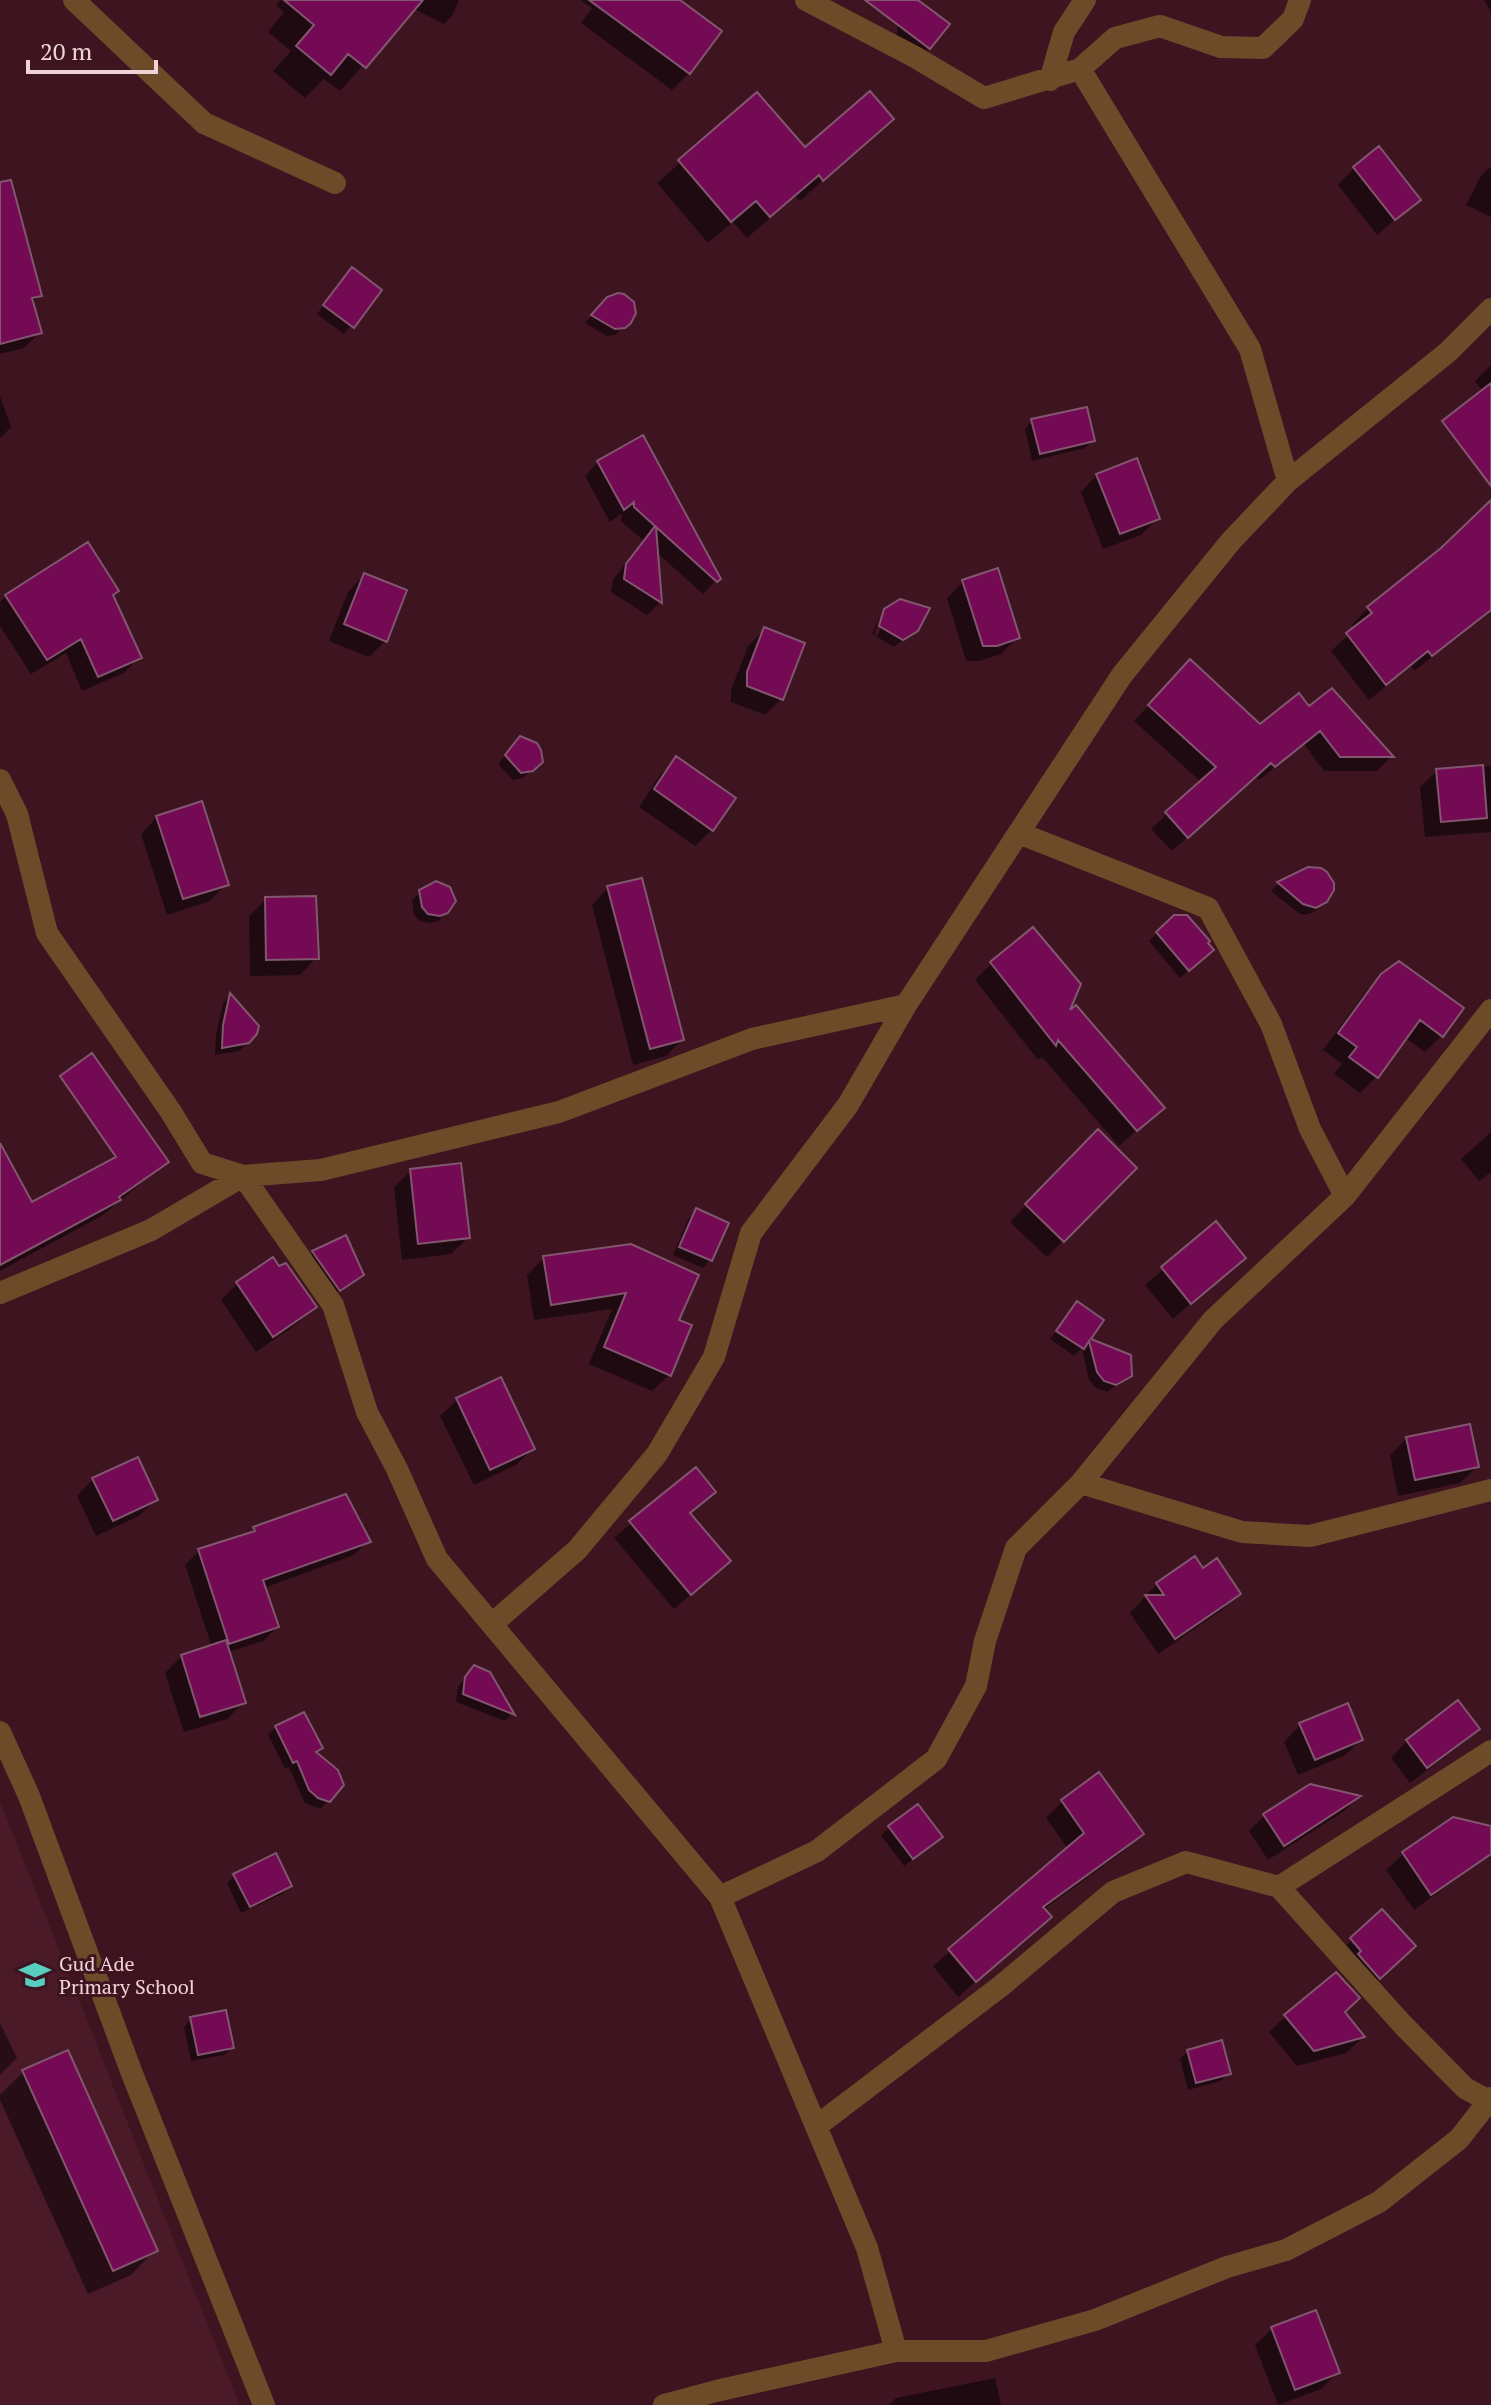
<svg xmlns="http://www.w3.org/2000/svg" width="1491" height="2405" font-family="'PT Serif',serif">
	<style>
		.built { fill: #4a1a29 }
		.shadow { fill: #0007 }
		.building { fill: #740954; stroke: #82566f; stroke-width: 2 }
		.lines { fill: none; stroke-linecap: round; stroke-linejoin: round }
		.minor { stroke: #6e4b28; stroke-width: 22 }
		.labels { text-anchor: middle; stroke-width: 6; stroke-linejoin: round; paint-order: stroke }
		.poi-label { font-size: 20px; fill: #f0d3d8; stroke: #3d1420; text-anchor: start }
	</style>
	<rect width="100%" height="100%" fill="#3d1420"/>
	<path class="built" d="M0,1801L138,2149L240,2405H0Z"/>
	<path class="shadow" d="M281,0H389L408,15L340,91L324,79L305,98L273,71L291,51L268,32L284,12L276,5Z
		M419,0H459L452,16L444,24L414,9Z
		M580,0H677L719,31L689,73L672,90L581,23L592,8Z
		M1484,0H1491V11Z
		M909,9L929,48L921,56L897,37V26Z
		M757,94L805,150L891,119L800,201L795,196L747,238L733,222L708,243L657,183Z
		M1354,168L1418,200L1377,235L1338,185Z
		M1489,168L1491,169V217L1466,205L1481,176Z
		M0,234L40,295L31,304L40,332L24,348L0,354Z
		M344,277L379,290L344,334L317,314Z
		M599,307L632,318L615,335L607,336L585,323Z
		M1491,365V402L1475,381Z
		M0,396L11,427L0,438Z
		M1032,421L1093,440L1085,448L1032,461L1025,429Z
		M598,462L718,578L703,594L656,552L660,602L647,615L611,592L613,580L643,540L621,521L622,513L610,522L585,476Z
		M1097,475L1158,518L1141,535L1103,549L1081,492Z
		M1491,503V606L1460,636L1414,671L1411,666L1369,700L1331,651L1355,629L1352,625L1368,608L1443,550Z
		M364,575L385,641L369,657L329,641L348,592Z
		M963,582L1017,638L1001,654L979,661H966L947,598Z
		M6,596H112L139,657L124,673L82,691L66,653L31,674L0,626V602Z
		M886,611L916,629L894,647L872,634L880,616L874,635L878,636Z
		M765,629L781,699L765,715L731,702V690L748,646Z
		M1175,677L1260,726L1308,709L1391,757L1377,771H1324L1304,744L1259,780L1255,776L1172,851L1151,829L1201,782L1134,721Z
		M513,746L541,761L523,778L513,780L498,764Z
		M677,759L712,830L695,846L639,807L660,775Z
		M1491,766V832L1425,837L1420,787L1437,771Z
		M157,817L226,884L210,901L167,915L141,834Z
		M1315,869L1326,901L1317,910L1306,915L1300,914L1271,891L1278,884Z
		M608,888L682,1040L666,1056L633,1065L592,905Z
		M421,892L447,912L438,921L430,923L420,921L414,915L412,900Z
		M266,899L316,958L300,975L250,976L249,916Z
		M1174,917L1203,957L1180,978L1149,941Z
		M992,963L1065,1018L1162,1108L1119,1146L1042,1057L1038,1060L975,980Z
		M1382,975L1441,1036L1425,1052L1405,1038L1377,1076L1360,1093L1334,1074L1342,1064L1323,1050L1365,993Z
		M230,996L248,1042L239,1051L215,1055L216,1034L223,1004Z
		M1098,1132L1134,1168L1047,1257L1010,1222Z
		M1491,1132V1172L1479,1181L1461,1159Z
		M166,1162L103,1215L0,1271V1167L32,1205Z
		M411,1171L468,1238L451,1254L402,1260L394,1187Z
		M697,1211L710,1260L703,1268L673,1255L689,1218Z
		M1216,1224L1244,1258L1173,1319L1145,1285Z
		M630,1246L676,1321L669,1375L652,1391L589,1364L612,1309L534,1320L527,1275L544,1258Z
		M313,1253L362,1274L332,1297L306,1260Z
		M238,1283L315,1307L298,1323L256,1352L221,1300Z
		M1077,1304L1088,1340L1130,1375L1107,1392L1096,1388L1089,1380L1082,1348L1074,1356L1050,1339Z
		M457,1400L533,1448L516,1465L474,1485L440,1416Z
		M1407,1438L1477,1467L1460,1483L1398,1496L1390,1455Z
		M695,1469L714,1492L689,1514L713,1576L674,1609L614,1538Z
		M93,1479L155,1500L139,1516L96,1536L77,1496Z
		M254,1529L368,1541L354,1555L264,1588L277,1627L263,1641L228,1652L243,1703L227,1719L184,1732L165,1673L182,1656L212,1647L185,1565L199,1551L247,1536Z
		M1203,1571L1239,1594L1222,1610L1158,1654L1130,1613L1157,1584Z
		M489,1674L512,1714L505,1721L456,1702L458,1687L467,1676Z
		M1300,1725L1361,1740L1344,1756L1298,1775L1284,1742Z
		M276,1727L320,1748L315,1754L328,1801L320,1809L305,1803L289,1767L285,1769L268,1735Z
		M1478,1729L1461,1745L1410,1783L1391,1758L1407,1741Z
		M1357,1798L1344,1811L1268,1860L1249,1831L1264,1816Z
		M1062,1802L1142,1833L1125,1850L1043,1910L1049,1917L958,1997L933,1966L1068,1849L1046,1818Z
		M917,1806L932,1845L904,1866L881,1835Z
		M1453,1820L1491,1835V1854L1414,1910L1386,1870L1403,1854Z
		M235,1875L290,1886L282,1894L241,1913L227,1883Z
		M1382,1912L1397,1963L1363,1994L1335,1956Z
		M1343,2012L1363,2037L1346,2053L1297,2066L1269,2032L1286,2016Z
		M191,2019L232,2047L224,2055L191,2061L184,2027Z
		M0,2023L17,2058L0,2075Z
		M1188,2051L1228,2073L1221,2081L1188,2090L1180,2059Z
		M23,2072L155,2250L131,2275L88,2294L0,2100V2095Z
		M1272,2329L1338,2372L1321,2389L1278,2405L1255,2345Z
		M995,2378L1001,2405H889L896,2398Z"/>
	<path class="building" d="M284,0H423L366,68L348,54L331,75L296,46L314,25Z
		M589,0H680L722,31L690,74Z
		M865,0H918L950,24L930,49Z
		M870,91L894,119L823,181L819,175L770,217L756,201L731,222L678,160L757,92L805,147Z
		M1379,146L1421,200L1395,220L1353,167Z
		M11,180L42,296L32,298L42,333L0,344V182Z
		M352,267L382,290L354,328L323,305Z
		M618,293L624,294L634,302L636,313L631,323L625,328L615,329L591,315L607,297Z
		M1491,383V486L1442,421Z
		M1087,407L1095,441L1040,454L1031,419Z
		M643,435L721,579L717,582L656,527L662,603L624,579L626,564L655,526L634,507V502L624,510L597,461Z
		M1137,458L1160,519L1120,534L1096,474Z
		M1491,500V610L1432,656L1428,651L1386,685L1346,633L1372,613L1367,607L1441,548Z
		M88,542L119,591L113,595L142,658L98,677L81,639L47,660L5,595Z
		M998,568L1020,638L997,646H983L962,580Z
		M364,573L407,590L387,642L344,624Z
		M900,599L930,608L918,631L903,640L879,626L884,609Z
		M764,627L805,643L783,700L747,686V672Z
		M1190,659L1260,724L1299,693L1309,706L1332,688L1394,757H1340L1320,731L1275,767L1271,763L1188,838L1165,812L1216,767L1148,705Z
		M520,736L537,743L541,750L543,762L533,771L521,773L505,755Z
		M676,756L736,798L713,831L654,789Z
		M1483,765L1487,818L1441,822L1436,769Z
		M202,801L229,885L183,899L156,816Z
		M1308,867L1321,868L1327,872L1334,883V890L1327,902L1316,908L1303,904L1277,882Z
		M642,878L684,1040L650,1049L607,886Z
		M436,881L450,887L456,901L448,913L440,916L428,914L422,907L419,890Z
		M316,896L319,959L266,960L265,897Z
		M1174,915H1187L1210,941L1208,943L1214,950L1189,971L1156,932Z
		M1033,927L1081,984L1070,1010L1076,1005L1165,1108L1137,1131L1058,1040L1056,1046L990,962Z
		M1399,961L1464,1008L1443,1037L1420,1020L1378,1078L1349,1057L1357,1047L1338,1033L1381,974Z
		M230,993L259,1026L257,1034L249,1043L222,1048L223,1025Z
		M92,1053L169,1162L119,1197L121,1200L0,1265V1143L32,1202L116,1157L60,1076Z
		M1098,1129L1137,1168L1064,1242L1025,1204Z
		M461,1163L470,1238L418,1244L410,1169Z
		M696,1208L729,1223L712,1261L679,1247Z
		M1216,1221L1246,1258L1191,1304L1161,1267Z
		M346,1235L364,1275L340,1291L312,1251Z
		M631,1244L699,1275L679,1320L692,1325L671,1376L604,1347L626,1293L551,1305L543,1256Z
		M273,1257L279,1266L286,1263L317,1307L273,1337L236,1282Z
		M1077,1301L1104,1320L1091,1339L1131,1355L1132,1376L1116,1385L1104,1381L1097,1372L1089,1341L1084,1349L1056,1331Z
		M501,1377L535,1449L490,1470L456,1398Z
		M1470,1424L1479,1467L1415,1480L1406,1437Z
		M138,1457L158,1500L113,1521L92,1478Z
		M696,1467L716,1492L690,1513L731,1561L691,1595L629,1521Z
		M346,1494L371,1542L263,1580L279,1627L229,1644L198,1549L255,1531L253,1527Z
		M1195,1556L1203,1568L1217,1558L1241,1594L1175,1639L1145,1595H1164L1156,1583Z
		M226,1640L246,1703L200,1717L181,1655Z
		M474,1665L490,1672L515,1715L463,1694L465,1677Z
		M1458,1700L1480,1729L1427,1768L1406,1740Z
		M1348,1703L1363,1740L1315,1760L1299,1723Z
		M304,1712L323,1748L316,1752L338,1770L344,1785L330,1802L318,1798L309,1790L297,1761L293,1763L275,1726Z
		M1099,1772L1144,1834L1043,1907L1052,1917L976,1982L948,1949L1084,1833L1061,1800Z
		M1310,1784L1361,1796L1284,1846L1263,1814Z
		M918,1804L943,1837L913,1859L888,1826Z
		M1453,1817L1491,1826V1854L1431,1895L1402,1852Z
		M276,1853L292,1886L250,1907L233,1874Z
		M1382,1909L1416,1946L1380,1979L1358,1954L1361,1951L1350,1938Z
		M1336,1972L1360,1998L1345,2012L1365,2037L1314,2051L1284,2015Z
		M226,2010L234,2048L198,2055L190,2017Z
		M1222,2040L1231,2074L1196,2083L1187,2050Z
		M68,2050L158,2251L113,2271L22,2070Z
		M1316,2310L1340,2373L1295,2390L1271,2327Z"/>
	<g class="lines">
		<path class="minor" d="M74,0L204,123L335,183
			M806,0L915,57L984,98L1080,69L1250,349L1288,481
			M1080,69L1115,38L1160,26L1221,47L1263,48L1293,19L1300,0
			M1050,80L1064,32L1085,0
			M0,780L17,814L47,933L171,1112L202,1163L243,1176L333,1305L367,1412L397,1469L437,1559L720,1897L867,2248L896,2351L716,2391L664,2405
			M1019,833L1208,908L1271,1024L1310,1129L1345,1196
			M0,1293L151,1230L243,1176L321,1170L559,1112L752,1039L906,1005
			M1081,1483L1242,1532L1310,1536L1491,1490
			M492,1624L577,1550L657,1454L714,1357L751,1233L848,1105L906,1005L1122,675L1231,541L1288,481L1448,352L1491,309
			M0,1732L29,1796L131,2071L264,2405
			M1279,1887L1491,1751
			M720,1897L817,1851L936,1759L976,1686L985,1641L1016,1548L1081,1483L1213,1320L1345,1196L1491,1010
			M818,2125L1001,1986L1113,1892L1186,1862L1279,1887L1403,2025L1465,2088L1487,2100
			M896,2351H986L1095,2320L1227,2267L1286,2250L1379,2202L1459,2139L1491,2098"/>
	</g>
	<defs>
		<symbol id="school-bare" viewBox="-9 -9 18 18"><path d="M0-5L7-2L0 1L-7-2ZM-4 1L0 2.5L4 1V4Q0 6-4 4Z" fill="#58cec0" stroke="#3d1420" stroke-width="2.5" paint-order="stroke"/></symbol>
	</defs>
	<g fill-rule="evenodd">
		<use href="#school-bare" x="13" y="1953" width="44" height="44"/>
	</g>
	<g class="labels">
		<g class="poi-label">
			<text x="59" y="1971">Gud Ade<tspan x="59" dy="23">Primary School</tspan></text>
		</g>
	</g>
	<path d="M28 60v12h128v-12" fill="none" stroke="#f0d3d8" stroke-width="4"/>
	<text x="40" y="60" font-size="24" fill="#f0d3d8" stroke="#3d1420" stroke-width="6" paint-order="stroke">20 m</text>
</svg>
